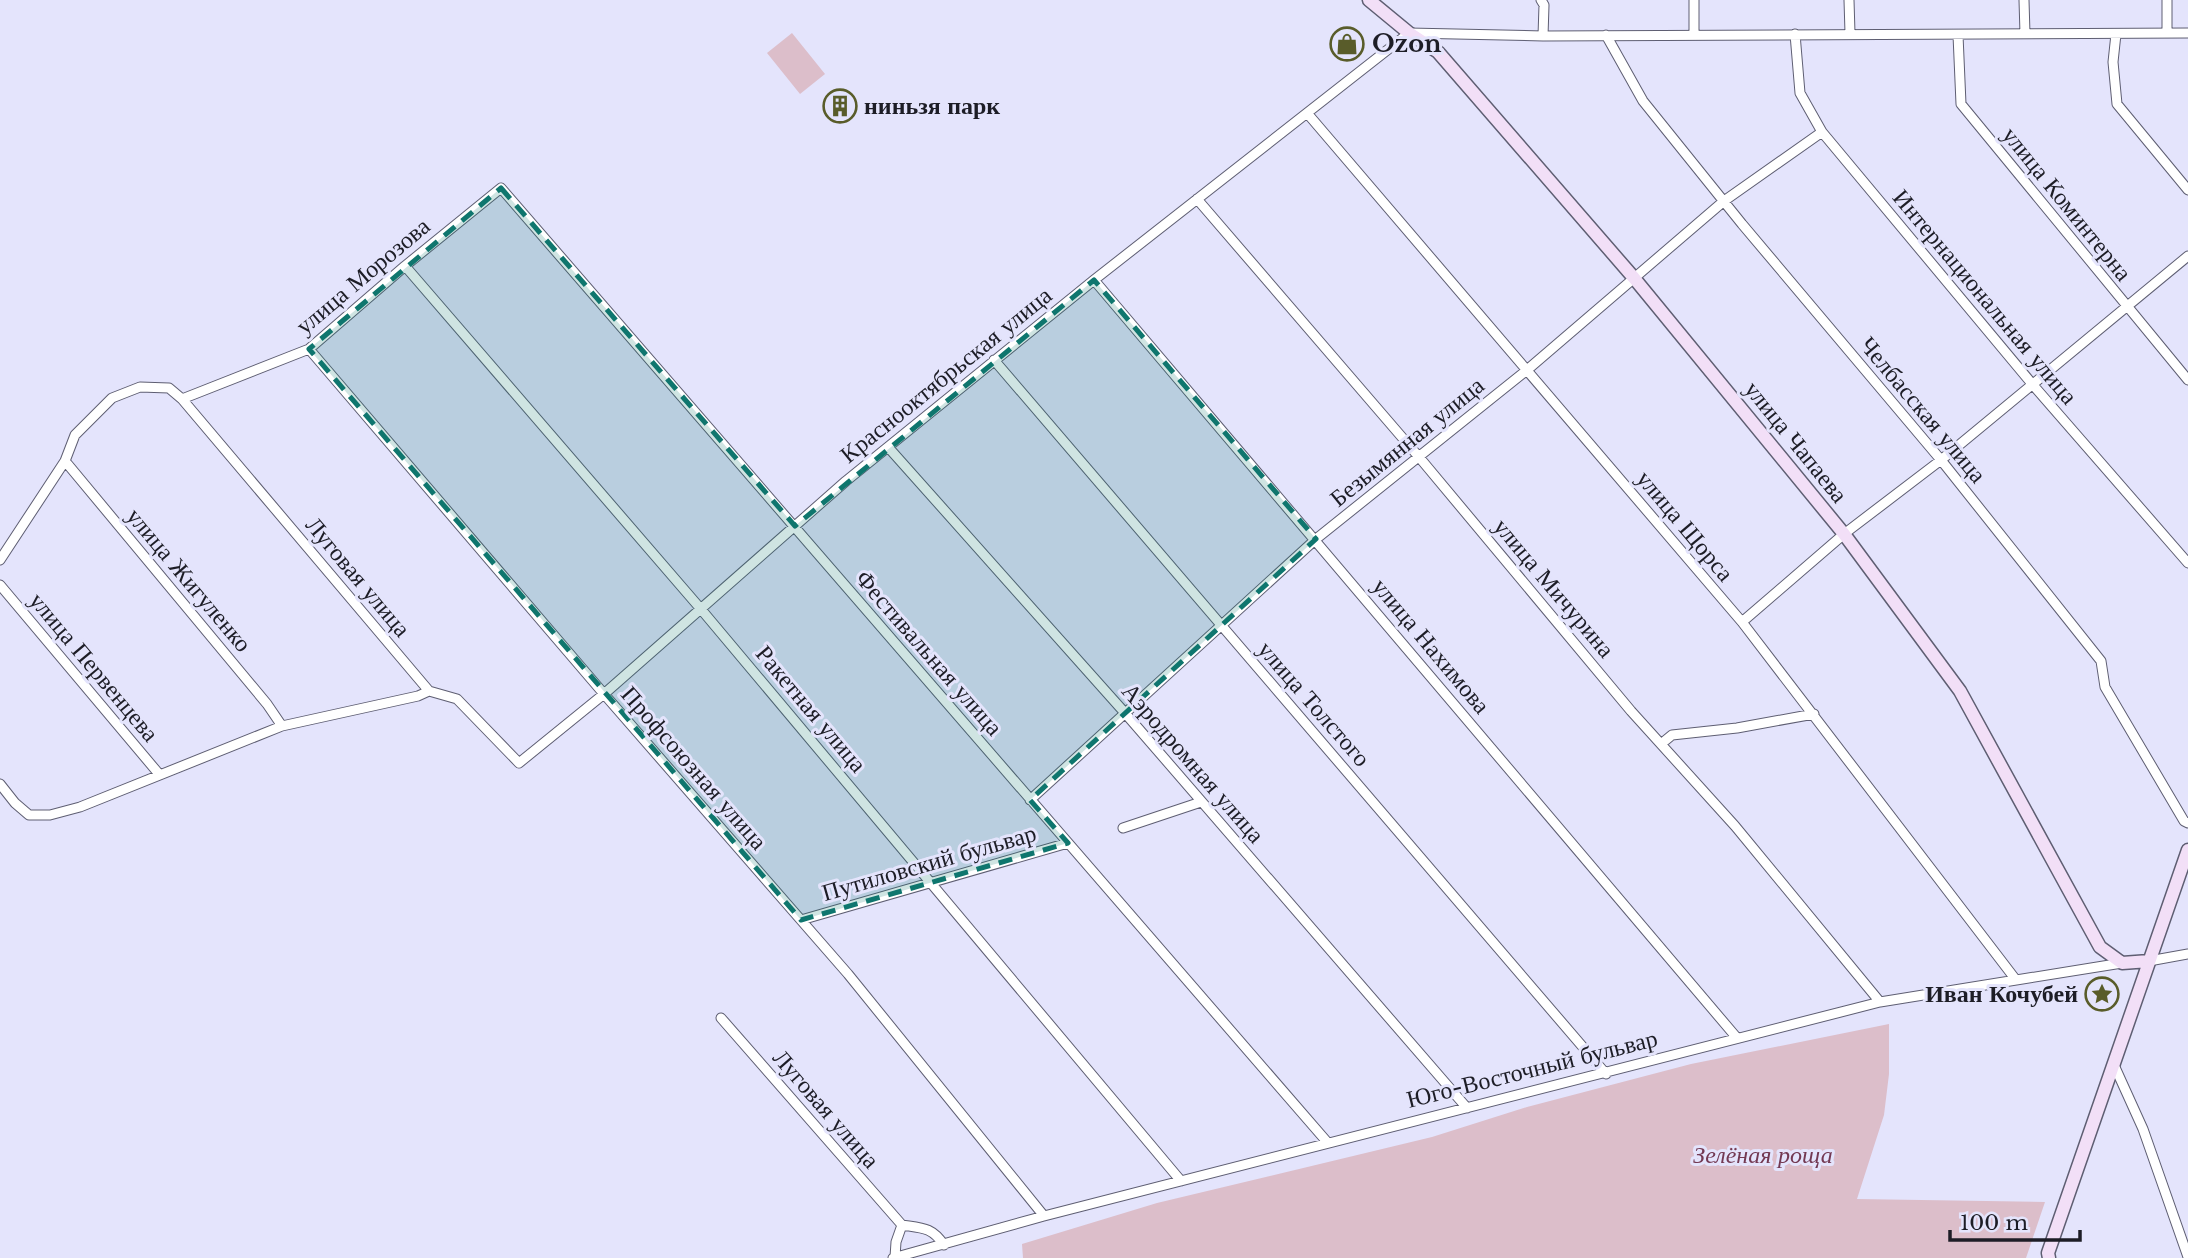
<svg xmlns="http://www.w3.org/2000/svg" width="2188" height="1258" font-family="'Libre Baskerville',serif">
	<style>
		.green { fill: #dcbeca }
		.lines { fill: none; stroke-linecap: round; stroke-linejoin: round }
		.street-casing { stroke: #5e5e72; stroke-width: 11 }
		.secondary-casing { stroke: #5e5e72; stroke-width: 15 }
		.street { stroke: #fff; stroke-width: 9 }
		.secondary { stroke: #f2dff7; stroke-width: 12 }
		.marked { fill: #0f766e; fill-opacity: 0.2; stroke: #0f766e; stroke-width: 5; stroke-dasharray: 14 9; stroke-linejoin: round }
		.labels { text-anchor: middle; stroke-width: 6; stroke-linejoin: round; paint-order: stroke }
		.poi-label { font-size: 24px; font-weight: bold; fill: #1d1d26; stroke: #e4e4fc; text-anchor: start }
		.street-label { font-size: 24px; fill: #1d1d26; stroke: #e4e4fc }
		.park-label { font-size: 24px; font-style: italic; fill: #733953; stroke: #e4e4fc }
	</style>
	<rect width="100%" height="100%" fill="#e4e4fc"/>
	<path class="green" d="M792,33L825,74L800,94L767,53Z
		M1889,1024V1074L1884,1115L1857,1199L2045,1202L2026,1258H1023L1022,1244L1157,1203L1432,1137L1527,1107L1691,1064Z"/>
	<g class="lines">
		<defs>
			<path id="street" d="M1541,0L1544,5L1543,36
				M1694,0V34
				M1849,0L1850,33
				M2024,0L2025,34
				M2167,33V0
				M1795,34L1800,93L1822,132L2033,385L2188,563
				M2116,34L2113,62L2117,104L2188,190
				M1606,35L1643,101L1742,224L1941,460L2101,661L2105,687L2184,821L2188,823
				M1958,35L1961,104L2188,380
				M1307,113L1742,622L2016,980
				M1197,199L1419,457L1631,711L1735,826L1880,1002
				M405,266L700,608L1181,1181
				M1094,280L1737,1038
				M309,349L604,694L848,974L1044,1216
				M994,360L1606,1074
				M182,399L429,691L457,699L519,763L604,694L846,481L1094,280L1409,33L1543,36L2188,33
				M888,447L1125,713L1467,1108
				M65,461L267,704L282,726
				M0,560L65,461L75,435L112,398L140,387L169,388L182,399L309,349L405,266L501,188L1328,1143
				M0,585L159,774
				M1742,622L1844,534L1941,460L2188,256
				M1661,744L1672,735L1737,728L1814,714
				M0,784L15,803L29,815H50L80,807L282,726L418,696L429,691
				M1030,800L1316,539L1527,370L1724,201L1822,132
				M1123,828L1201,802
				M801,920L1068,843
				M2149,961L2188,954
				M721,1018L902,1225C922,1228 932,1227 944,1245
				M2114,1065L2143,1129L2188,1257
				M895,1257L896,1242L902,1225
				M893,1258L1044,1216L1880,1002L2122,963"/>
			<path id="secondary" d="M1369,0L1409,33L1438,52L1634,278L1844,534L1960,691L2100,947L2122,963L2149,961
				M2049,1258L2048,1253L2188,850"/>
		</defs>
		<use href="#street" class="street-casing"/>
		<use href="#secondary" class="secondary-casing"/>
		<use href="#street" class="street"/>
		<use href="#secondary" class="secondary"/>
	</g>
	<path class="marked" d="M501,188L795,526L1094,280L1316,539L1030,800L1068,843L801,920L309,349Z"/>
	<defs>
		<symbol id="shop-ring" viewBox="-11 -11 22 22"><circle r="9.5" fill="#e4e4fc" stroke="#595c2a" stroke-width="1.5"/><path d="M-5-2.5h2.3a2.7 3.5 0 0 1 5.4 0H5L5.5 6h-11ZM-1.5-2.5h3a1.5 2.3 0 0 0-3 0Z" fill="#595c2a"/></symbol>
		<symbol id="building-ring" viewBox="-11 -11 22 22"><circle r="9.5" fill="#e4e4fc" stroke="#595c2a" stroke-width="1.5"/><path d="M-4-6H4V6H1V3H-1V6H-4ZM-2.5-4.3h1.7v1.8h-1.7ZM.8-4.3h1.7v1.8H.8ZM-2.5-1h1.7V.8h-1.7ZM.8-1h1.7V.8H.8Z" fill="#595c2a"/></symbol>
		<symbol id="sight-ring" viewBox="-11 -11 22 22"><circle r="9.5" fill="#e4e4fc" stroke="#595c2a" stroke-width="1.5"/><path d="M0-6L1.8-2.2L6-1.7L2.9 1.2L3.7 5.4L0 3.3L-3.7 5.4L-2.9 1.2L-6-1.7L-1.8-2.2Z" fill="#595c2a"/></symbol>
	</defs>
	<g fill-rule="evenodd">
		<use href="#shop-ring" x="1328" y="25" width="38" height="38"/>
		<use href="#building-ring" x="821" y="87" width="38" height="38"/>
		<use href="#sight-ring" x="2083" y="975" width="38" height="38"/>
	</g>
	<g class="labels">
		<g class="poi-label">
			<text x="1372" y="52">Ozon</text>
			<text x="864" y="114">ниньзя парк</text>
			<text x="2078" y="1002" text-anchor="end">Иван Кочубей</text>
		</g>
		<g class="street-label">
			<text transform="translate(2067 204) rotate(51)" y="8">улица Коминтерна</text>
			<text transform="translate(363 276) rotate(-40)" y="8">улица Морозова</text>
			<text transform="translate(1985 297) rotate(50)" y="8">Интернациональная улица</text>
			<text transform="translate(946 375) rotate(-39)" y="8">Краснооктябрьская улица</text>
			<text transform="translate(1923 410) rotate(50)" y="8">Челбасская улица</text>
			<text transform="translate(1407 442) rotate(-39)" y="8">Безымянная улица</text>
			<text transform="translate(1796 442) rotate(51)" y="8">улица Чапаева</text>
			<text transform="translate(1685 526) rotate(50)" y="8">улица Щорса</text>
			<text transform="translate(358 577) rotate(50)" y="8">Луговая улица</text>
			<text transform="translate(189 580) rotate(50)" y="8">улица Жигуленко</text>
			<text transform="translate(1554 588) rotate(50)" y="8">улица Мичурина</text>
			<text transform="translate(1431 646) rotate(50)" y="8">улица Нахимова</text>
			<text transform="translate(929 653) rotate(49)" y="8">Фестивальная улица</text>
			<text transform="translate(94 667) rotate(50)" y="8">улица Первенцева</text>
			<text transform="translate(1314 704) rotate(49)" y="8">улица Толстого</text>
			<text transform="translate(811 709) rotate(50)" y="8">Ракетная улица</text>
			<text transform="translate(1193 763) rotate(49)" y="8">Аэродромная улица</text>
			<text transform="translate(694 768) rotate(49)" y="8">Профсоюзная улица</text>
			<text transform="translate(929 863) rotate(-16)" y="8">Путиловский бульвар</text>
			<text transform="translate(1532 1069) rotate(-14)" y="8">Юго-Восточный бульвар</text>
			<text transform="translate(826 1109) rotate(49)" y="8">Луговая улица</text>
		</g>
		<g class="park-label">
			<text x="1763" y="1163">Зелёная роща</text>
		</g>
	</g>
	<path d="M1950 1230v10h130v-10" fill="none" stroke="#1d1d26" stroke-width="3.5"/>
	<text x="1960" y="1230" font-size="21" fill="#1d1d26" stroke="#e4e4fc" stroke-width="5" paint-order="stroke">100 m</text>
</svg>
